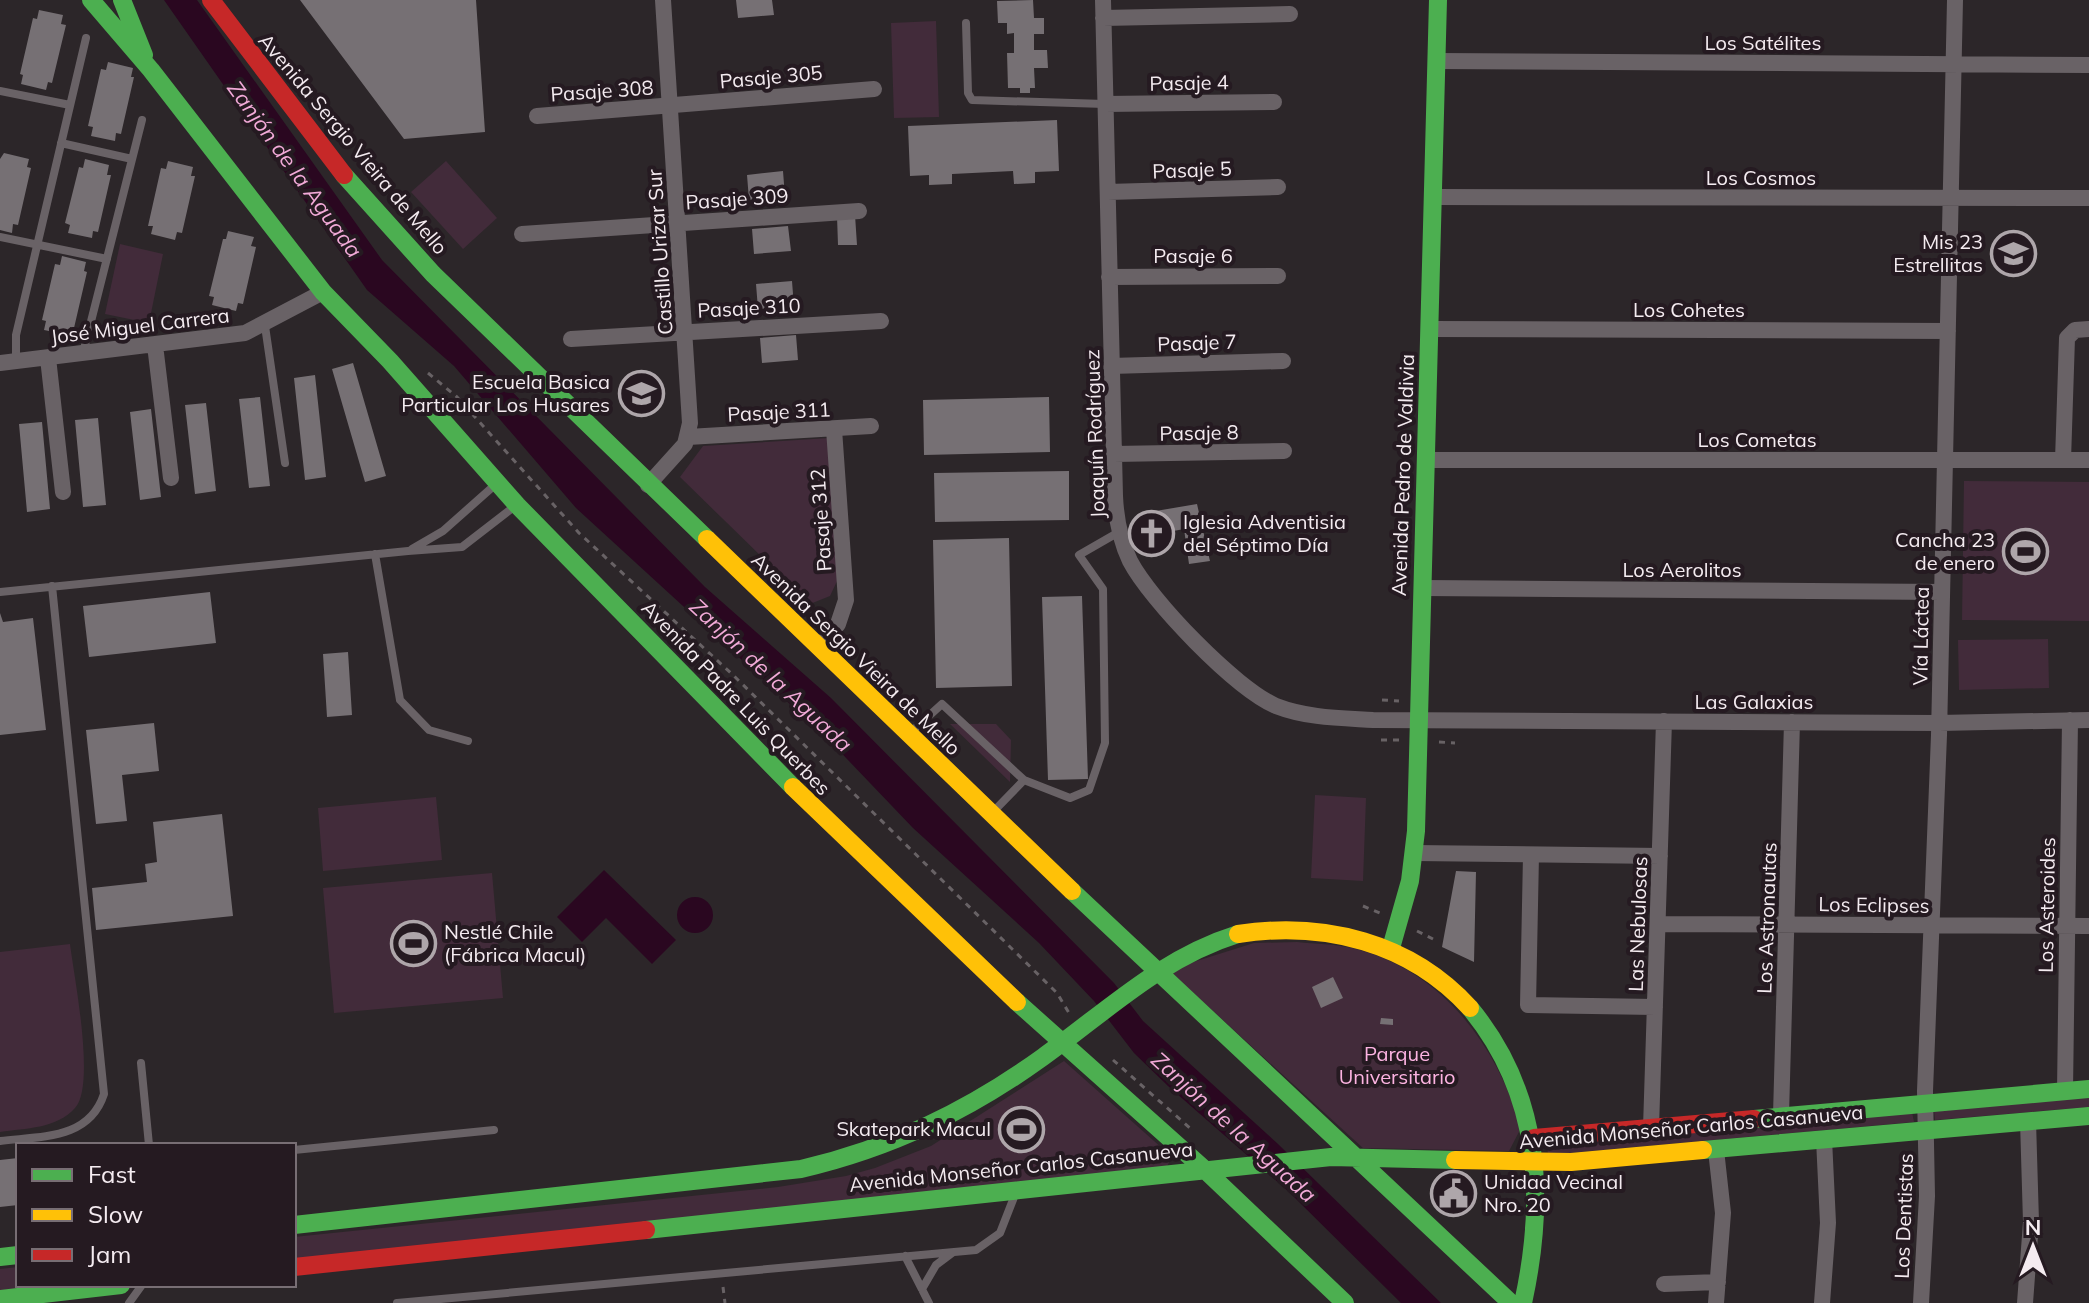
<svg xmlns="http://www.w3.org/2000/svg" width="2089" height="1303" font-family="Mulish,sans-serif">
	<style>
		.green { fill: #422b3a }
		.water { fill: #2a0720 }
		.building { fill: #767074 }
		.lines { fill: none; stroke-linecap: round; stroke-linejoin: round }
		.path { stroke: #686265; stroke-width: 3; stroke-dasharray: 6 6; stroke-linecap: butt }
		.lane { stroke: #696266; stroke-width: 8 }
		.street { stroke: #696266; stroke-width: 16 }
		.fast { stroke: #4caf50; stroke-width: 18 }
		.slow { stroke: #ffc107; stroke-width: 18 }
		.jam { stroke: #c62828; stroke-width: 18 }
		.labels { text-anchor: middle; stroke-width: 8; stroke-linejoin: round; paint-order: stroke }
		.street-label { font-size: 20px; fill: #f4ebf0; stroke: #251a21 }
		.poi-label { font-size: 20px; fill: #f4ebf0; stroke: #251a21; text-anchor: end }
		.park-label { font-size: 20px; fill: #fcb3e1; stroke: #251a21 }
		.water-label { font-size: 22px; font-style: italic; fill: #f2aad8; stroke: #251a21 }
	</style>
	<rect width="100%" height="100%" fill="#2c2629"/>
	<path class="green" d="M936,21L939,117L894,118L891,23Z
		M446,161L497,218L463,249L411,192Z
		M120,244L163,254L149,323L105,314Z
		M829,438L838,579L830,596L810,604L680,477L703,446Z
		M1964,481L2089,482V621L1962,620Z
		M2048,639L2049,688L1959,690L1958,640Z
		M950,724H996L1011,740L1010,782Z
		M1315,795L1366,798L1363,881L1311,878Z
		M436,797L442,860L323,871L318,808Z
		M492,873L503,998L334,1013L323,888Z
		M1297,942C1315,944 1335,944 1352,948C1441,969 1497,1045 1521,1128L1509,1151L1363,1148L1168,970L1254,943Z
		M70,944C74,976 96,1086 75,1108C56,1129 26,1128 0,1132V952Z
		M1064,1061L1172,1157L1166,1168L294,1259V1237L778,1187L846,1176L875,1168L931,1146Z
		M2089,1097V1107L1935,1120L1934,1110Z
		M1912,1112L1914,1122L1548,1155L1547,1145Z
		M18,1267V1285H56L0,1291V1269Z"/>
	<path class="water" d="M164,0H197L382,260L705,587L831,698L1114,983L1143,1021L1278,1144L1441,1303H1401L1289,1192L1168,1086L1134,1053L1094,1001L1039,943L913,828L826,737L576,508L454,366L367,290Z
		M604,870L676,940L652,964L606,918L582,942L557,917Z
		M677 915a18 18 0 1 1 36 0a18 18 0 1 1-36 0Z"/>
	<path class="building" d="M300,0H476L485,132L404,139Z
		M736,0H772L774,15L738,18Z
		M1033,0L1034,18H1044V34H1034V50H1047L1048,68H1034L1035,88H1030V93H1020V88H1008L1007,53H1014V33L1007,34V23H998L997,1Z
		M39,10L63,15L61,24L66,25L52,83L48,82L46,90L21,84L23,75L20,74L33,18L37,19Z
		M108,62L133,68L131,77H134L121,134L116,133L115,141L91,136L93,127L88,126L101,69L106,70Z
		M1057,120L1059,171L1035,172V183L1014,184L1013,171L952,174V184L929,185V175L910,176L908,126Z
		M4,153L29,159L27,167L31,168L18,225L13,224L12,233L0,230V159Z
		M85,159L109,165L107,175H111L98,232L93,231L92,238L68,233L70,225L65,223L79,167L83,168Z
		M168,161L193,167L191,176H195L182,233L177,232L175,240L151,234L153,226H148L161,168L166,169Z
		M783,171L785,197L749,200L747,175Z
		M855,215L857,245H838L837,216Z
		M788,226L791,251L754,254L752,229Z
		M228,231L254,237L251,246L256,247L243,304L238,303L236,311L212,305L214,297L209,296L223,239H226Z
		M62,256L86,262L84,271L87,272L74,328L70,327L68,335L44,330L46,321L42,320L55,264L60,265Z
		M792,281L794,307L758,309L756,284Z
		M796,335L798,360L762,363L760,338Z
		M353,363L386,476L365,482L332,369Z
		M315,375L326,477L305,480L294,378Z
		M260,397L270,486L249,488L239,399Z
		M1049,397L1050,452L924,455L923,400Z
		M206,403L216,491L195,494L185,405Z
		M151,409L161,497L140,500L130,412Z
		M98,418L106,505L83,507L75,420Z
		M42,422L50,509L27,512L19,424Z
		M1069,471V520L935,522L934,473Z
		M1197,504L1210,561L1189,564L1184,529L1142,537L1138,514Z
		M1009,538L1012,686L936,688L933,540Z
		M210,592L216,643L89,657L83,606Z
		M1082,596L1088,779L1048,780L1042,597Z
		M0,613L3,622L33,618L46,730L0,735Z
		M348,652L352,715L327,717L323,654Z
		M154,723L159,771L122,775L127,821L96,824L86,730Z
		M222,814L233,916L96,930L92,888L147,882L145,864L157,862L153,822Z
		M1456,871L1476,872L1474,962L1442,947Z
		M1333,977L1343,998L1321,1008L1312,987Z
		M1381,1018L1393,1019V1025L1380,1024Z
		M18,1158V1205L0,1207V1160Z
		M1437,1179L1471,1181L1469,1207L1436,1205Z"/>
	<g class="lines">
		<path class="path" d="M428,373L457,397L579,533L733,675L1057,993L1069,1013
			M1382,700L1399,701
			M1381,740H1399
			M1439,742L1455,743
			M1363,906L1382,914
			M1417,931L1433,939
			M1113,1060L1191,1129
			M723,1287L725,1303"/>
		<path class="lane" d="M966,23L968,93L972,100L1105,104
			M0,91L70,105
			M61,143L132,159
			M0,237L107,259
			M265,326L285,463
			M83,353L142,120
			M16,360V335L86,38
			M412,549L443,531L496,484
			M375,554L400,700L429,730L468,741
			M0,592L408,551L462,547L515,506
			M909,734L942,704L1024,780L1070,798L1089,790L1105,743L1103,589L1079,555L1119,532
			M991,814L1024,780
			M141,1063L149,1145
			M0,1141C41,1136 89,1140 104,1094L52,586
			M294,1150L494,1130
			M905,1256L929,1303
			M922,1289L936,1265L952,1253
			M129,1303L142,1285
			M397,1303L976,1250L1000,1233L1016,1192"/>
		<path class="street" d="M1103,0L1115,496C1116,518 1120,540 1130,561C1151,601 1235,688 1276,706C1307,718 1340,718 1373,720L1939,723L2089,720
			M1103,18L1290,14
			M1436,61L2089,65
			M1105,104L1274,102
			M537,116L874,89
			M1108,192L1278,187
			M1433,197L2089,198
			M522,234L859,211
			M1109,277L1278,276
			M1429,329L1948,331
			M571,339L881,321
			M155,345L171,478
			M48,358L63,492
			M0,363L245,333L323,292
			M1111,366L1283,361
			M688,437L871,426
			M1114,454L1284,451
			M1426,460H2089
			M2063,460L2067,338L2075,330L2089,329
			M648,485L685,444L690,423L663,0
			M1422,588L1942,592
			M819,648L838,624L846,600L834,429
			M1414,853L1660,856
			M1531,855L1528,1005L1655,1007
			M1658,924L2089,926
			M2065,1091L2070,720
			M1781,1115L1792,722
			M1651,1128L1664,721
			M1664,1284L1718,1282
			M1716,1303L1723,1213L1716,1150
			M1822,1303L1828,1223L1824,1139
			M1921,1303L1927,1196L1925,1091L1939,735L1955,0
			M2025,1303L2031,1222L2028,1121"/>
		<path class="fast" d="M91,0L151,70L323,292L390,361L517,505L793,787
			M122,0L144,55
			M344,175L433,274L707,539
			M1072,891L1511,1303
			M1391,948L1410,881L1416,831L1438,0
			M1017,1002L1204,1169L1345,1303
			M1470,1008C1541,1094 1546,1198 1523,1303
			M1754,1119L2089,1089
			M1703,1150L2089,1116
			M294,1225L801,1169C891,1148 968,1111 1043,1057C1107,1011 1161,958 1238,934
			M646,1230L1331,1157L1455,1160
			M0,1257L18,1255
			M0,1299L121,1285"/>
		<path class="slow" d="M707,539L1072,891
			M793,787L1017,1002
			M1238,934C1324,921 1410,942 1470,1008
			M1455,1160L1571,1162L1703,1150"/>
		<path class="jam" d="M211,0L344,175
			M1534,1138L1754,1119
			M294,1267L646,1230"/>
	</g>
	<defs>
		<symbol id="school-ring" viewBox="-11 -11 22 22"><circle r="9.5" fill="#251a21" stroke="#aea6aa" stroke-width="1.5"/><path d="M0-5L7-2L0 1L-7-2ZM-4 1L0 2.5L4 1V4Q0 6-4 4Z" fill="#aea6aa"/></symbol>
		<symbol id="church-ring" viewBox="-11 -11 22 22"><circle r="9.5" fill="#251a21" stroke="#aea6aa" stroke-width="1.5"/><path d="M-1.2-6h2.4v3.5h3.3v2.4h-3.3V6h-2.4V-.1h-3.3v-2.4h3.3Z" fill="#aea6aa"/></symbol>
		<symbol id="stadium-ring" viewBox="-11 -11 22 22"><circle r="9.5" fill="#251a21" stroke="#aea6aa" stroke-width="1.5"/><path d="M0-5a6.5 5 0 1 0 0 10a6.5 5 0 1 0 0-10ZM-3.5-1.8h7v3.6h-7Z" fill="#aea6aa"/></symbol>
		<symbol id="civic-ring" viewBox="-11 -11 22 22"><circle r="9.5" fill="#251a21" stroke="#aea6aa" stroke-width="1.5"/><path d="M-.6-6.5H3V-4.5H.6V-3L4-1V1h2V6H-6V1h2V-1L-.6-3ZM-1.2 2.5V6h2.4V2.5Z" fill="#aea6aa"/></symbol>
	</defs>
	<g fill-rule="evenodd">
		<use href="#school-ring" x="1988" y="228" width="51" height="51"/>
		<use href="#school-ring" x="616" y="368" width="51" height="51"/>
		<use href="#church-ring" x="1126" y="508" width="51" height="51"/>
		<use href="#stadium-ring" x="2000" y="526" width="51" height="51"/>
		<use href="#stadium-ring" x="388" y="918" width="51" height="51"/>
		<use href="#stadium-ring" x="996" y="1104" width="51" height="51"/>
		<use href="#civic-ring" x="1428" y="1168" width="51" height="51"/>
	</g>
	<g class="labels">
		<g class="street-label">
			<text x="1763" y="50">Los Satélites</text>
			<text transform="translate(771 77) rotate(-5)" y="7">Pasaje 305</text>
			<text transform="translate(1189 83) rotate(-1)" y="7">Pasaje 4</text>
			<text transform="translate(602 91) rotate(-4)" y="7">Pasaje 308</text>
			<text transform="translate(353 144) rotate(50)" y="7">Avenida Sergio Vieira de Mello</text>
			<text transform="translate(1192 170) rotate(-2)" y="7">Pasaje 5</text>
			<text x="1761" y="185">Los Cosmos</text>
			<text transform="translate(737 199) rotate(-4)" y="7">Pasaje 309</text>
			<text transform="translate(660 252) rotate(-94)" y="7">Castillo Urizar Sur</text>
			<text x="1193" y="263">Pasaje 6</text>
			<text transform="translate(749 308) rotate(-3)" y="7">Pasaje 310</text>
			<text x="1689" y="317">Los Cohetes</text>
			<text transform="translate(140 326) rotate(-7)" y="7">José Miguel Carrera</text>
			<text transform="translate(1197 343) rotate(-2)" y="7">Pasaje 7</text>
			<text transform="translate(779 412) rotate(-3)" y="7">Pasaje 311</text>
			<text transform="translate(1199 433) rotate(-1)" y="7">Pasaje 8</text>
			<text transform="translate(1095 434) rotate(-92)" y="7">Joaquín Rodríguez</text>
			<text x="1757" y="447">Los Cometas</text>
			<text transform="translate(1403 475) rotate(-88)" y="7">Avenida Pedro de Valdivia</text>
			<text transform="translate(821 520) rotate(-94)" y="7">Pasaje 312</text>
			<text x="1682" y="577">Los Aerolitos</text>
			<text transform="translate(1921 636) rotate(-89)" y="7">Vía Láctea</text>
			<text transform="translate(856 654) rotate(44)" y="7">Avenida Sergio Vieira de Mello</text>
			<text transform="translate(736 698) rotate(46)" y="7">Avenida Padre Luis Querbes</text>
			<text x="1754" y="709">Las Galaxias</text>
			<text transform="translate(1874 905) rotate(1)" y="7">Los Eclipses</text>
			<text transform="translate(2047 905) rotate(-89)" y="7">Los Asteroides</text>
			<text transform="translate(1767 918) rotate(-88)" y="7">Los Astronautas</text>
			<text transform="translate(1638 924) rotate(-88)" y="7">Las Nebulosas</text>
			<text transform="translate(1691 1127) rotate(-5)" y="7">Avenida Monseñor Carlos Casanueva</text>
			<text transform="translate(1021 1167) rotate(-6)" y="7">Avenida Monseñor Carlos Casanueva</text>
			<text transform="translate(1904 1216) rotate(-88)" y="7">Los Dentistas</text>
		</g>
		<g class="poi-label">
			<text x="1983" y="249">Mis 23<tspan x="1983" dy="23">Estrellitas</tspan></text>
			<text x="610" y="389">Escuela Basica<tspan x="610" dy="23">Particular Los Husares</tspan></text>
			<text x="1183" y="529" text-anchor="start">Iglesia Adventisia<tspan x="1183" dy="23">del Séptimo Día</tspan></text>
			<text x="1995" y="547">Cancha 23<tspan x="1995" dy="23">de enero</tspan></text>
			<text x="444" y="939" text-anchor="start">Nestlé Chile<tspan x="444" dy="23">(Fábrica Macul)</tspan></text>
			<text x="991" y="1136">Skatepark Macul</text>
			<text x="1484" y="1189" text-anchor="start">Unidad Vecinal<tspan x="1484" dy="23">Nro. 20</tspan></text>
		</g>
		<g class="park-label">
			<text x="1397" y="1061">Parque<tspan x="1397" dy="23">Universitario</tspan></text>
		</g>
		<g class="water-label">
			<text transform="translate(295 169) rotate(54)" y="8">Zanjón de la Aguada</text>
			<text transform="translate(771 675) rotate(43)" y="8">Zanjón de la Aguada</text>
			<text transform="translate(1234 1127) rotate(42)" y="8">Zanjón de la Aguada</text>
		</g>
	</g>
	<rect x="16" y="1143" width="280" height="144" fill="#251a21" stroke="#786e74" stroke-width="2"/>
	<rect x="32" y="1169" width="40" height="12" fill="#4caf50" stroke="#786e74" stroke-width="2"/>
	<text x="88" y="1183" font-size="24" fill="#f4ebf0">Fast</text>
	<rect x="32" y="1209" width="40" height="12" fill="#ffc107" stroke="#786e74" stroke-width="2"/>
	<text x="88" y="1223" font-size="24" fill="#f4ebf0">Slow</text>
	<rect x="32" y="1249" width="40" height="12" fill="#c62828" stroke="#786e74" stroke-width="2"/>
	<text x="88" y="1263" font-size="24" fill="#f4ebf0">Jam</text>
	<g transform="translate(2033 1247)" stroke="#251a21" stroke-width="6" paint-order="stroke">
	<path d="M0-6L14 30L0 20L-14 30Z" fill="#f4ebf0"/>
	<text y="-12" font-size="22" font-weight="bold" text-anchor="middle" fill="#f4ebf0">N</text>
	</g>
</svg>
